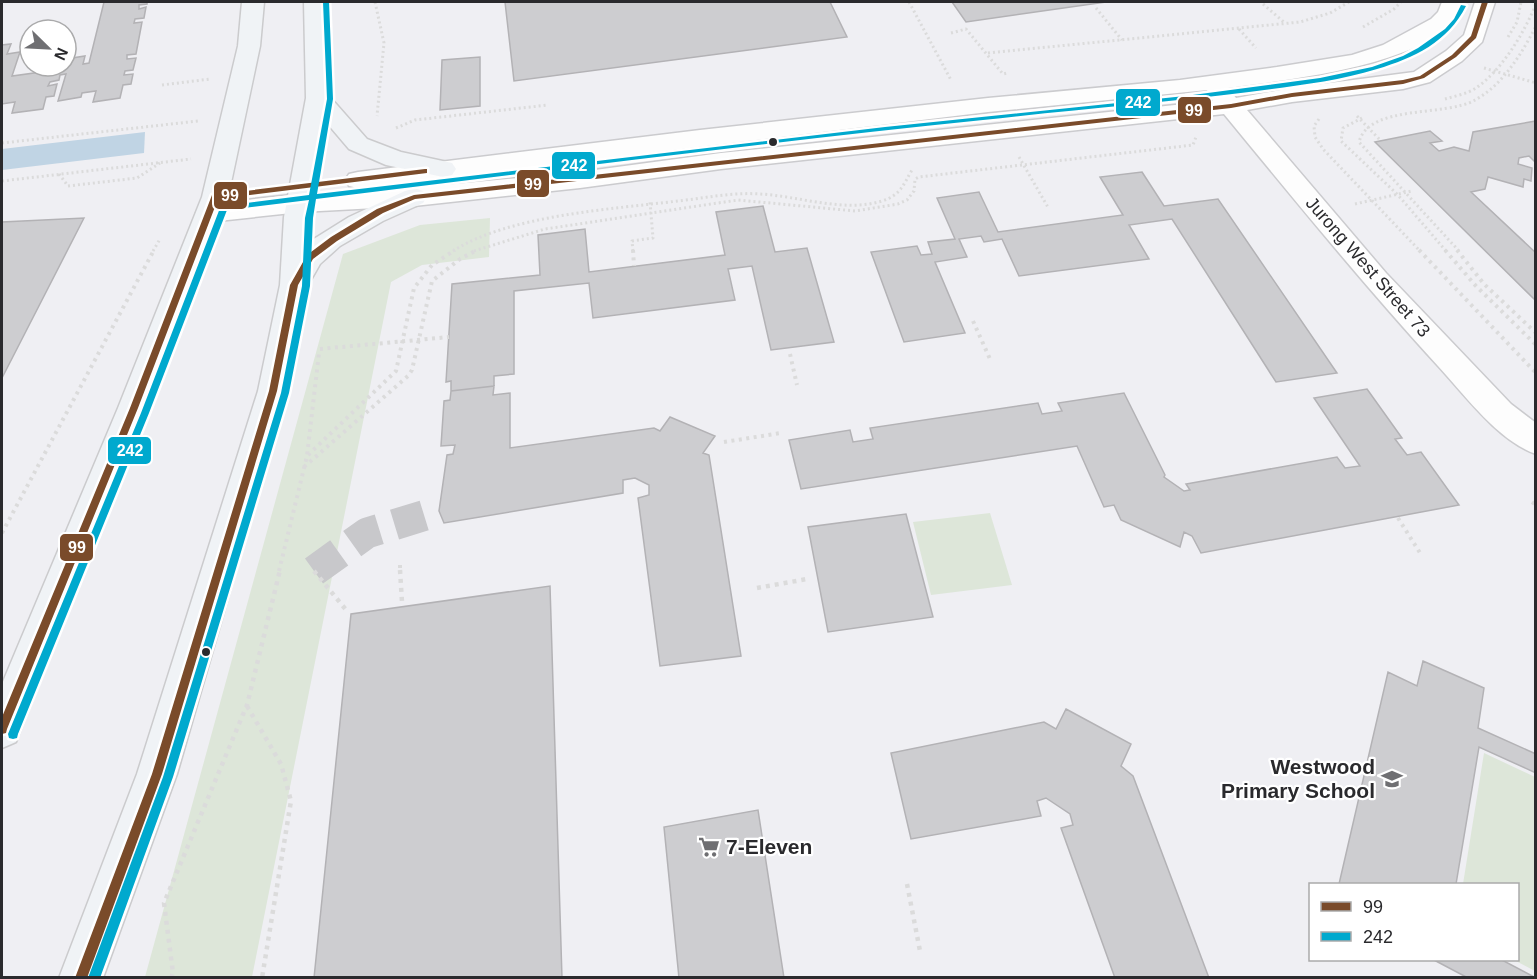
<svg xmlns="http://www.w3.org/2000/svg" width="1537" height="979" font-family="Helvetica,sans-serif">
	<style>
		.green { fill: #dde6d9 }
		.water { fill: #c0d4e4 }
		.building { fill: #cdcdd0; stroke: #b3b2b5; stroke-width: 1.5 }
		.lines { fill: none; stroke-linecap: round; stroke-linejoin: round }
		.minor-tunnel { stroke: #c8c8cb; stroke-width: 31; stroke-dasharray: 31 16; stroke-linecap: butt }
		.minor-casing { stroke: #cbcbce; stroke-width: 3 }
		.major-casing { stroke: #cbcbcd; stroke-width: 3 }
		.path-far2 { stroke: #dbdbdb; stroke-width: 3; stroke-dasharray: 2 3; stroke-linecap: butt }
		.path-far1 { stroke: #dbdbdb; stroke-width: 4; stroke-dasharray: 3 4.5; stroke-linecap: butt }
		.path { stroke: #dbdbdb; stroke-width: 4.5; stroke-dasharray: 4 5; stroke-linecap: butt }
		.minor { fill: #fdfdfd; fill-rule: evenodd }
		.major { fill: #f0f3f6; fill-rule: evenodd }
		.bus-1-casing { stroke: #fff; stroke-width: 5 }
		.bus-2-casing { stroke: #fff; stroke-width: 5 }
		.bus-1 { fill: #7a4b2a; fill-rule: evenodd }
		.bus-2 { fill: #00a9ce; fill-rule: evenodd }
		.bus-dot { fill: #2a2a2d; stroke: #fff; stroke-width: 2 }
		.labels { text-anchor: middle; stroke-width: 4.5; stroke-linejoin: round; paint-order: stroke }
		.street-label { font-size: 18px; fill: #2a2a2d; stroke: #fff }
		.near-poi-label { font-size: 21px; font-weight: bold; fill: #2a2a2d; stroke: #fff; text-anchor: end }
		.line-badge { stroke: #fff; stroke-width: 2 }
		.badge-label { font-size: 16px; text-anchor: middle; font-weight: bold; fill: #fff }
	</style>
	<rect width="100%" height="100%" fill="#efeff3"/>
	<path class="green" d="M490,218L489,257L422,265L391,282L252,977H145L343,254L420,225Z
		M990,513L1012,585L931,595L913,522Z
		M1484,753L1535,777V971L1514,960H1518V884H1463Z"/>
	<path class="water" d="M145,132L144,153L2,170V149Z"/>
	<path class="building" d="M104,2H147V4L139,5V9L146,7L144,18L135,19L134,23L142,22L136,54L127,55V59L136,58L133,70L125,71L124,75L133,74L131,84L123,85L120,98L93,102L96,91L82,93L81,97L58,101L66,74L60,75L59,80L50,82L48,86L57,84L54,96L46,97L43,109L12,113L15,102L2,104V45L11,44L7,54L20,52L12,76L48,71L49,66H66V59L85,56L83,64L89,63Z
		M505,2H830L847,37L514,81Z
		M952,2H1106L966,22Z
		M480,57V106L440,110L442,60Z
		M1536,121V163L1529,156L1519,158L1518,164L1532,168L1531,181L1524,179L1523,187L1488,177L1485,189L1471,192L1536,253V301L1375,142L1430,131L1442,141L1430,143L1439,151L1454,147L1469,151L1473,132Z
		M1142,172L1164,206L1218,199L1337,373L1276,382L1172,219L1129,225L1149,259L1019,276L1002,239L984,242L981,236L959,239L967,257L935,262L965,333L904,342L871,252L917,246L921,255L932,254L928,242L955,239L937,198L979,192L998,232L1123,215L1100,177Z
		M763,206L775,252L807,248L834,342L771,350L752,266L728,269L735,300L593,318L589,283L514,291V374L494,376V386L451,391V381L446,382L452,284L540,275L538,235L585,229L589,272L725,255L716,212Z
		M84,218L2,378V222Z
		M494,386L493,395L510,393V448L654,428L660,431L670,417L715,436L703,453L709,455L741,656L660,666L638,498L649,495V485L635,478L623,480V493L444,523L439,511L447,455L453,454L455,445L441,446L444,401L450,400L451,391Z
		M1367,389L1402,438L1395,439L1407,455L1421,452L1459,505L1201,553L1192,536L1184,532L1180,547L1121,520L1114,505L1104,507L1077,446L801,489L789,440L850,430L853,442L873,439L870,428L1038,403L1042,414L1062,411L1058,403L1124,393L1165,475L1164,477L1184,491L1190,490L1186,484L1337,457L1345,468L1360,466L1314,398Z
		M906,514L933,617L828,632L808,527Z
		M550,586L562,978H314L351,614Z
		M1423,661L1484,688L1478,728L1536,754V773L1479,747L1456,884H1339L1388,672L1417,686Z
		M1066,709L1131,744L1121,766L1133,776L1209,978H1115L1061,828L1073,825L1070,814L1046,798L1037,801L1041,816L911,839L891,753L1044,722L1056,729Z
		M758,810L784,978H679L664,827Z
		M1434,960H1502L1536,978H1468Z"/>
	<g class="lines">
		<path class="minor-tunnel" d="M314,571L367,533L439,511"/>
		<defs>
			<path id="minor" d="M1442,2H1462C1449,65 1282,80 1228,88L1236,98L1292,88L1414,72L1446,51L1464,35L1475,2H1495L1482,42L1462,61L1430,82L1403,89L1292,102L1247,110L1386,273L1511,404L1536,423V454C1498,441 1464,394 1438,366C1363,284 1294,199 1224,114L721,169L580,188L414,206L301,212L209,222L200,219L196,213L200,207L209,204L301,194L414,188L580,172L721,153L1213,101L1207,90L988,112L358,188L349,186L345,180L349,174L358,172L700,130L988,98L1180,80L1277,67L1352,55L1383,45L1431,19L1438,12Z"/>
			<path id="major" d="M242,2H264L260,46L228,197L218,226L150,408L21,729L16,742L2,748V684L118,408L202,197L238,46Z
				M304,2H325L330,97L367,139L401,152L452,163L456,169L452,175L443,177L386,165L349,149L326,122L310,217L309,242L349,217L405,191L414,188L423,191L427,197L423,203L383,221L340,246L320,264L308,285L288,391L177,774L103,978H59L137,774L258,391L280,285L284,217L306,98Z"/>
		</defs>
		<use href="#minor" class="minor-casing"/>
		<use href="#major" class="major-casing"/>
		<path class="path-far2" d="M375,2L384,43L377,116
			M909,2L951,80
			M1263,4L1285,23
			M1096,8L1122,40
			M1363,27L1394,9L1401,2
			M1239,29L1256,48
			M951,33L966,29L1003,74L1007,73
			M1508,37L1517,22L1521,2
			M988,53L1300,22L1330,13L1349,2
			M1484,68L1536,83
			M162,85L210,79
			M1445,99C1455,96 1467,94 1476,88C1502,70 1524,33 1536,4
			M1357,116L1381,141
			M1362,118L1343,128L1341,141L1398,195L1446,251
			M1319,119L1314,126L1315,137L1323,149L1420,251
			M396,128L415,120L548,105
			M2,143L198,121
			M1019,157L1049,209
			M59,174L68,186L137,178L160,163
			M2,181L191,159
			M1355,204L1412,191
			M153,251L160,239
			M453,251C509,215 613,209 678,201C706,198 732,192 760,194C799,196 844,213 882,201C901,195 903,185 912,170
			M474,251L545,229L738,200L855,211L898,204L907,200L914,191L915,179L919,177L1193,145L1196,137
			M633,251L632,241L653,238L650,202
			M1459,251L1359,142C1369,104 1446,117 1475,100C1503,85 1522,53 1536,26"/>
		<path class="path-far1" d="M633,250L634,266
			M1419,250L1536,373
			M1445,250L1475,285L1536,345
			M1457,250L1484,284L1536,333
			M973,321L990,359
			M320,349L449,337
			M790,354L797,385
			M724,442L781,433
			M308,455L396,371L414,288L432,265L455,250
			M304,467L408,376L412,370L432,281L460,259L477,250
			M1532,502L1536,505
			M1398,518L1422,556
			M2,533L154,250
			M400,565V571
			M279,571L307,456L319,353"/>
		<path class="path" d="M400,570L402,602
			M314,571L347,611
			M757,588L807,579
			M247,706L281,764L291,801L262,978
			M907,884L920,951
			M171,978L173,973L164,903L247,705L280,570"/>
		<use href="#minor" class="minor"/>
		<use href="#major" class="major"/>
		<defs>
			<path id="bus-1" d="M1482,2H1488L1476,38L1456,57L1424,78L1403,84L1292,97L1231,108L415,199L383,213L337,241L313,259L298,285L277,391L162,774L87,978H75L152,774L269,391L290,285L307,255L331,237L377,209L414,195L1231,104L1292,93L1403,80L1420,76L1452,55L1471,36Z
				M425,169H427V173L218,199L138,408L7,729L6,733L2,734V717L130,408L212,195Z"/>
			<path id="bus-2" d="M323,2H329L333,99L317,194L885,127L1185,96L1320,78L1372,67L1403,56L1418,48L1445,29L1454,19L1461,5L1466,6C1448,42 1414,58 1377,69C1335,82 1292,86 1249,92C1160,103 1071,110 983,120C760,143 538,172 316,199L313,218L310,286L289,393L173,777L100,978H88L163,777L281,393L302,286L305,218L309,200L227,210L149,413L18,734L17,738L13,739L9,738L8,734L141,413L220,208L224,206L309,195L327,99Z"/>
		</defs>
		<use href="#bus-1" class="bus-1-casing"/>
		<use href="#bus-2" class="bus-2-casing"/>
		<use href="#bus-1" class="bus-1"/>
		<use href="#bus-2" class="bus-2"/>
	</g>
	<defs>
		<symbol id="school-bare" viewBox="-9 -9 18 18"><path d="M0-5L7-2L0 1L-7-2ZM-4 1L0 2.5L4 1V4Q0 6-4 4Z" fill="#6f6f72" stroke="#fff" stroke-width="2.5" paint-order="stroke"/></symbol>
		<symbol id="supermarket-bare" viewBox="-9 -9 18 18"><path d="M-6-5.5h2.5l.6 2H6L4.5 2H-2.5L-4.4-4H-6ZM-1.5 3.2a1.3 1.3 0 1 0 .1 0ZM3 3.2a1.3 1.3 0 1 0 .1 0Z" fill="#6f6f72" stroke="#fff" stroke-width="2.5" paint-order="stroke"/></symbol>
	</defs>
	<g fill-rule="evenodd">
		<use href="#school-bare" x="1377" y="764" width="30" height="30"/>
		<use href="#supermarket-bare" x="694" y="832" width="30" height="30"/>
	</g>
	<g class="bus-dot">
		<circle cx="773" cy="142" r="5"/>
		<circle cx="206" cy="652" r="5"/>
	</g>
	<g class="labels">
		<g class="street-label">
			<text transform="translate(1368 267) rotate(49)" y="6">Jurong West Street 73</text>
		</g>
		<g class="near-poi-label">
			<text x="1375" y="774">Westwood<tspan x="1375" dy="24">Primary School</tspan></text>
			<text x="726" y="854" text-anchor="start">7-Eleven</text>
		</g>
	</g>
	<g class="line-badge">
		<rect x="1115" y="88" width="46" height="29" rx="6" fill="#00a9ce"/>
		<rect x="1177" y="96" width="35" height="28" rx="6" fill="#7a4b2a"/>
		<rect x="551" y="151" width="45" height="29" rx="6" fill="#00a9ce"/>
		<rect x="516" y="169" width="34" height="29" rx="6" fill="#7a4b2a"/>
		<rect x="213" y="181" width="35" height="29" rx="6" fill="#7a4b2a"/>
		<rect x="107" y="436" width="45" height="29" rx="6" fill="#00a9ce"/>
		<rect x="59" y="533" width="35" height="29" rx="6" fill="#7a4b2a"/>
	</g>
	<g class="badge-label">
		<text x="1138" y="108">242</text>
		<text x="1194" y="116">99</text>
		<text x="574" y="171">242</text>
		<text x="533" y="190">99</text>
		<text x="230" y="201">99</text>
		<text x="130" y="456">242</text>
		<text x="77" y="553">99</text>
	</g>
	<rect width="1537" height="979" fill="none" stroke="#2a2a2d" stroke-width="6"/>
	<rect x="1309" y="883" width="210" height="78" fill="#ffffff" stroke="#aaaaab" stroke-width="1.5"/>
	<rect x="1321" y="902" width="30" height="9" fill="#7a4b2a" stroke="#aaaaab" stroke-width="1.5"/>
	<text x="1363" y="913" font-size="18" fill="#2a2a2d">99</text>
	<rect x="1321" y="932" width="30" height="9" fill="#00a9ce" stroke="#aaaaab" stroke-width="1.5"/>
	<text x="1363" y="943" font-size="18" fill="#2a2a2d">242</text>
	<g transform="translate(48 48) rotate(114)"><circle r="28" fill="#ffffff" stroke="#aaaaab" stroke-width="1.5"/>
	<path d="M0-4.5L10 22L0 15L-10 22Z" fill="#6f6f72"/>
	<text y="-9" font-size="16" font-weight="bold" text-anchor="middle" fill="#2a2a2d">N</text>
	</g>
</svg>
